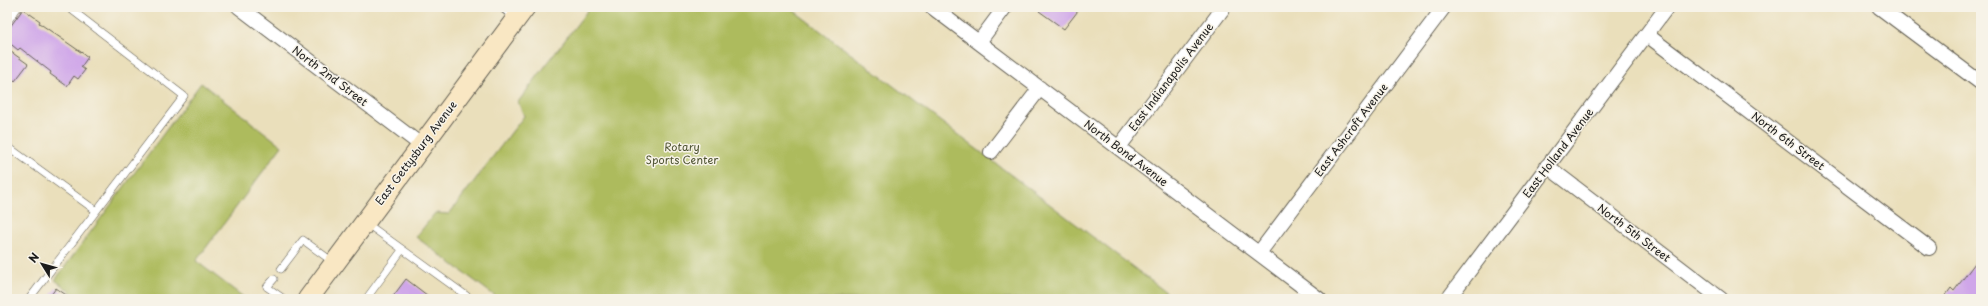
<svg xmlns="http://www.w3.org/2000/svg" width="1988" height="306" font-family="'Playpen Sans',sans-serif">
	<style>
		.green { fill: #adbb5d; stroke: #646c3c }
		.building { fill: #cfa6e9 }
		.lines { fill: none; stroke-linecap: round; stroke-linejoin: round }
		.lane-casing { stroke: #646054; stroke-width: 8 }
		.street-casing { stroke: #646054; stroke-width: 16 }
		.secondary-casing { stroke: #646054; stroke-width: 22 }
		.lane { stroke: #fff; stroke-width: 7 }
		.street { stroke: #fff; stroke-width: 14 }
		.secondary { stroke: #f9e7c3; stroke-width: 20 }
		.labels { text-anchor: middle; stroke-width: 3; stroke-linejoin: round; paint-order: stroke }
		.street-label { font-size: 11px; fill: #1c1c1c; stroke: #f7f3e8 }
		.park-label { font-size: 11px; fill: #4f5433; stroke: #f7f3e8 }
	</style>
	<rect width="100%" height="100%" fill="#f7f3e8"/>
	<filter id="ink" filterUnits="userSpaceOnUse"><feTurbulence type="fractalNoise" baseFrequency=".025" numOctaves="2"/><feDisplacementMap in="SourceGraphic" scale="8" xChannelSelector="R" yChannelSelector="G"/><feConvolveMatrix kernelMatrix="1 2 1 2 8 2 1 2 1" color-interpolation-filters="sRGB"/></filter>
	<filter id="wash" filterUnits="userSpaceOnUse"><feTurbulence type="fractalNoise" baseFrequency=".012" numOctaves="4" result="noise"/><feDisplacementMap in="SourceGraphic" scale="16" xChannelSelector="R" yChannelSelector="G"/><feGaussianBlur stdDeviation="0.9" result="paint"/><feColorMatrix in="noise" values="0 0 0 0 0 0 0 0 0 0 0 0 0 0 0 0 0 1.4 0 .05"/><feComposite in="paint" operator="in"/></filter>
	<g filter="url(#wash)">
		<rect width="100%" height="100%" fill="#eadfbb"/>
		<path class="green" d="M590,7H789L1175,299H499L416,237L435,213L449,214L524,116L518,102Z
			M201,83L282,146L196,261L246,299H80L55,280Z"/>
		<g id="blocks">
			<path class="building" d="M1042,7H1081L1064,29L1039,11Z
				M23,9L40,21L39,23L88,57L81,67L85,70L78,79L74,76L67,86L50,74L51,72L20,48L18,50L7,41V31Z
				M7,49L28,64L15,81L13,79L7,88Z
				M1981,255V299H1943L1951,288L1954,291Z
				M406,279L432,299H391Z
				M56,288L72,299H48Z"/>
		</g>
	</g>
	<g filter="url(#ink)">
		<use href="#blocks" fill-opacity="0" stroke="#646054" stroke-width="1"/>
		<g class="lines">
			<defs>
				<path id="lane" d="M7,22L18,7
					M7,146L95,210
					M366,223L471,299
					M281,269L303,240L333,262
					M274,279L267,287L284,299
					M29,299L184,96L68,7
					M366,299L402,250"/>
				<path id="street" d="M239,7L421,145
					M507,7L518,16
					M932,7L1319,299
					M1879,7L1981,83
					M1647,35L1929,248
					M979,42L1005,7
					M1119,147L1224,7
					M991,152L1040,88
					M1547,166L1721,299
					M1259,253L1444,7
					M1448,299L1667,7"/>
				<path id="secondary" d="M308,299L525,7"/>
			</defs>
			<use href="#lane" class="lane-casing"/>
			<use href="#street" class="street-casing"/>
			<use href="#secondary" class="secondary-casing"/>
			<use href="#lane" class="lane"/>
			<use href="#street" class="street"/>
			<use href="#secondary" class="secondary"/>
		</g>
	</g>
	<g class="labels">
		<g class="street-label">
			<text transform="translate(330 76) rotate(37)" y="4">North 2nd Street</text>
			<text transform="translate(1171 77) rotate(-53)" y="4">East Indianapolis Avenue</text>
			<text transform="translate(1351 130) rotate(-53)" y="4">East Ashcroft Avenue</text>
			<text transform="translate(1788 141) rotate(37)" y="4">North 6th Street</text>
			<text transform="translate(416 153) rotate(-53)" y="4">East Gettysburg Avenue</text>
			<text transform="translate(1126 153) rotate(37)" y="4">North Bond Avenue</text>
			<text transform="translate(1558 153) rotate(-53)" y="4">East Holland Avenue</text>
			<text transform="translate(1634 233) rotate(37)" y="4">North 5th Street</text>
		</g>
		<g class="park-label">
			<text x="682" y="151">Rotary<tspan x="682" dy="13">Sports Center</tspan></text>
		</g>
	</g>
	<rect width="1988" height="306" fill="none" stroke="#f7f3e8" stroke-width="24"/>
	<g transform="translate(42 264) rotate(307)" stroke="#f7f3e8" stroke-width="3" paint-order="stroke">
	<path d="M0-3L7 15L0 10L-7 15Z" fill="#1c1c1c"/>
	<text y="-6" font-size="11" font-weight="bold" text-anchor="middle" fill="#1c1c1c">N</text>
	</g>
</svg>
